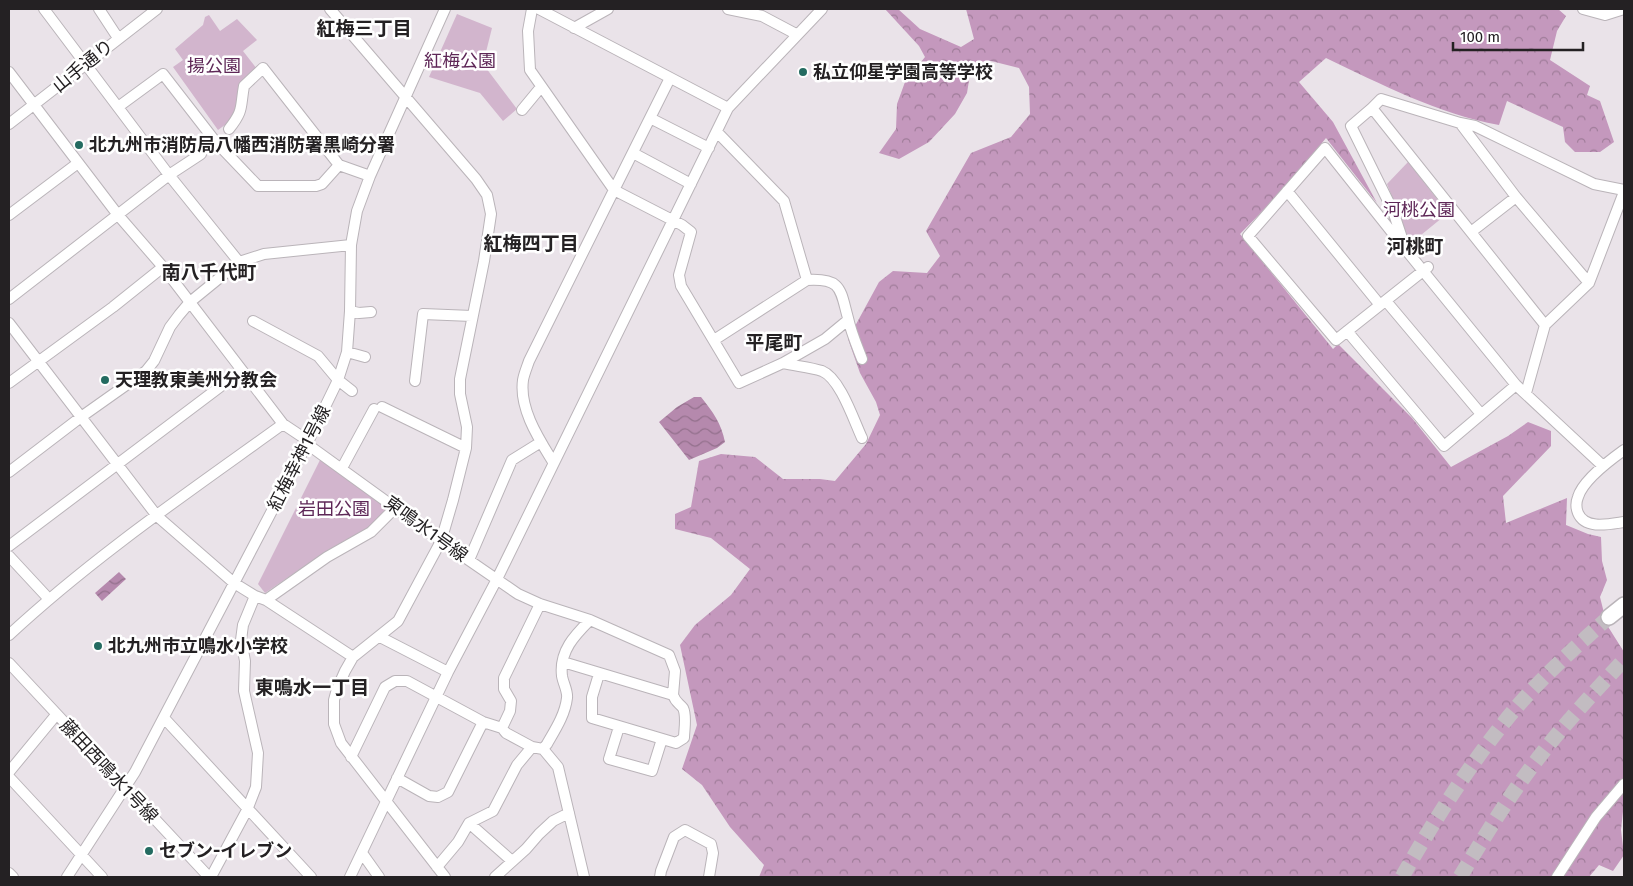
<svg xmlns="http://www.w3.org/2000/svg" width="1633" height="886" font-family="'Fira Sans','Noto Sans JP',sans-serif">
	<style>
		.forest { fill: url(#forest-crowns) }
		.park { fill: #d2b5cd }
		.water { fill: url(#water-waves) }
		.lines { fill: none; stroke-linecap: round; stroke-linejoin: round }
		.highway-tunnel { stroke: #c2bcc1; stroke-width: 15; stroke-dasharray: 15 8; stroke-linecap: butt }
		.minor-casing { stroke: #bab4b9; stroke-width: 12 }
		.highway-casing { stroke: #bab4b9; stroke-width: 18 }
		.minor { stroke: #fff; stroke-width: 10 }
		.highway { stroke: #fff; stroke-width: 15 }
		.poi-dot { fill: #246b61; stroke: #fff; stroke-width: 2 }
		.labels { text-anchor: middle; stroke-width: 5; stroke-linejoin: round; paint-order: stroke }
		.park-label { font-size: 18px; fill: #5e2757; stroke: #fff }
		.street-label { font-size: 18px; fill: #242123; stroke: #fff }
		.poi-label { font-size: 18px; font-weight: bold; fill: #242123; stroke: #fff; text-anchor: start }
		.neighbourhood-label { font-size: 19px; font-weight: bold; fill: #242123; stroke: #fff }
	</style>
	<defs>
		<pattern id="forest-crowns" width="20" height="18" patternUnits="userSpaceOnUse" patternTransform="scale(1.25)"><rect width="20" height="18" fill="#c498bd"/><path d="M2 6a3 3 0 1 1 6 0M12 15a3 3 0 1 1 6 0" fill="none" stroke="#9f7c99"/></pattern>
		<pattern id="water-waves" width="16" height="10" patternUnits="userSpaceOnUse" patternTransform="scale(1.25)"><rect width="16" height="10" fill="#b589ad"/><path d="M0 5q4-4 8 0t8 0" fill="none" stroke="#93708c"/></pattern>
	</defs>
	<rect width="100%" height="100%" fill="#eae3e9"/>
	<path class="forest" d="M885,9H898L920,29L961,47L974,39L966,9H1558L1566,16L1557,31L1550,60L1590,86L1587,95L1600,101L1614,142L1600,152H1575L1565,142L1563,127L1507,101L1499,125C1438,114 1381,84 1326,58L1299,82L1333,122L1377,203L1326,138L1284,189L1240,234L1333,349L1338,344L1412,418L1451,467L1508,436L1528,422L1551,431V446L1503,496L1506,523L1567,498L1566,525L1588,534L1601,537L1602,561L1607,580L1600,597L1607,625L1624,652V802L1621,830L1624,855L1613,871L1599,865L1589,877H759L764,865L730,827L702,785L682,769L697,725L680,645L695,625L731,595L750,569L711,538L675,529V514L691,507L699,461L721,454L755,457L783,479H820L835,481L866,444L880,415L876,402L860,373L848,339L879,282L893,271L927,273L940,256L926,231L971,153L1011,137L1030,114L1029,87L1019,68L991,61L976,62L971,68L967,93L955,114L929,142L899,159L879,153L896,129L897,104L905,82L925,57L919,46Z"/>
	<path class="park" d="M457,14L492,28L483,64L517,109L503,121L480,93L429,77Z
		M209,15L220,31L237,19L257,40L243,51L257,69L239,99L233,119L218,130L173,67L183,60L175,49L203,25L205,17Z
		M1408,162L1448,213L1410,244L1387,184Z
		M321,458L387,507L371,526L330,549L265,593L258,584Z"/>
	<path class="water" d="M694,397H701C713,412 721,423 725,442L717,448L689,460L659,422L677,407Z
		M119,572L126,579L102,601L95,593Z"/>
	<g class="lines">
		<path class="highway-tunnel" d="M1402,877C1432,824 1464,773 1502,725C1533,685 1571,651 1609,617
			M1460,877C1486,834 1512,791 1543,752C1568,720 1596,690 1624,660"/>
		<defs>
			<path id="minor" d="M44,9L169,175L239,262
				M99,9L118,38
				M330,9L476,179L487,195L491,214L484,261L460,379V394L467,427L466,448L453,500L441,541L398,621L353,657L345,671L337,689L334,700V724L341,743L445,877
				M532,9L528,31L530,70L614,190L529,361C527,367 524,374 523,380C519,409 539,439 553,462
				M728,9L762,16L796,34
				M1583,9L1605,15L1624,9
				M574,28L608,9
				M9,72L118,215L163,267L283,424L304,438L307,444L441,541L518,594L540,604L590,620L669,655L675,671L673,695L563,662
				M670,78L614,190L682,225L691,232L679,275L681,286L739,383L783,363L825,339L848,320
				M118,107L163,74L215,141L258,186H316L322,184L339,165
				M728,108L822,9
				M1372,108L1351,126L1393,211L1406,250L1516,385L1603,466
				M522,110L541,87
				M650,118L709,148
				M1460,123L1475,126L1594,184L1624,190
				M9,124L157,9
				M229,129C244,110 240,108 244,86L263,68L339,165L370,176
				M717,132L784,201L807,280C842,278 840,289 848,318C851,332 857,346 862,359
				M633,153L691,184
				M1287,191L1380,305
				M9,215L78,163
				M1471,232L1516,197
				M1406,250L1325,148L1248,236L1336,340L1428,267
				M9,299L169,175L201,154
				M1386,301L1481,414
				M350,311L359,313L371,312
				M253,321L318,356L338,380L352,391
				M9,323L157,516L234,583L255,596L266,600L353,657
				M1545,325L1372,108L1381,99L1460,123L1516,197L1589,283
				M1347,331L1444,446L1516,385
				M714,340L807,280
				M347,352L365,357
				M783,363C795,366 810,367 822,371C840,378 854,421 862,438
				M415,381L423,314L472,316
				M9,383L113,307L163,267
				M1526,393L1545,325L1589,283L1624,192
				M382,407L466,448
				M1624,450C1610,460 1583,480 1578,497C1576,502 1576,508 1578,513C1585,530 1610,524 1624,522
				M342,468L374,409
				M9,472L81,417L146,371L154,361L170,327L179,315L190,302L239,262L264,254L351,245
				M9,546L241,371
				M9,556L48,598
				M469,560L512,460L541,442
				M266,600L327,557L371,532L395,508
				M9,635C93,557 190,491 283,424
				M380,637L448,672
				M9,663L209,877
				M599,674L592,697V718L676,743L684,738C684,730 687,716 683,708C679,703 676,703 673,695
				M164,718L311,877
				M619,727L609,759L652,771L662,739
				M502,728L510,711L511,701L504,689V678L540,604
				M351,757L385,687L395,681H407L483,722L502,728L506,733L532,747L543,749
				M9,772L56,715
				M9,777L102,877
				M397,778L429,796L438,797L448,792L483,722
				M469,823L512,861
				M362,853L379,877
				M437,867L458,842L469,823L493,811L517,765L532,747
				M9,873L13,877
				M67,877L135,772L307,444L338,380L347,352L350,311L351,245L357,211L370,176L445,9
				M211,877L247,810L256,787L258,753L244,691L245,661L241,640L243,625L255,596
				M350,877L448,672L497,579L728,108L539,9
				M495,877L526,849L539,834L553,821L569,813
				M584,877L558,767L543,749L547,744C555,730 565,715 567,698C568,691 563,683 562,676C559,651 575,635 590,620
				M660,877L661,871L674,837L685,830L711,844L713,853L709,877
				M1557,877L1596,817L1624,784"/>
			<path id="highway" d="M1609,617L1624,605"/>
		</defs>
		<use href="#minor" class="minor-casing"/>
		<use href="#highway" class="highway-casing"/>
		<use href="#minor" class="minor"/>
		<use href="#highway" class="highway"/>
	</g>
	<g class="poi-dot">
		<circle cx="803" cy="72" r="5"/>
		<circle cx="79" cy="145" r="5"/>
		<circle cx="105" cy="380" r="5"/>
		<circle cx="98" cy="646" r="5"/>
		<circle cx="149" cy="851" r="5"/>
	</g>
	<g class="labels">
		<g class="park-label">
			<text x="460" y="67">紅梅公園</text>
			<text x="214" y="72">揚公園</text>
			<text x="1419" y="216">河桃公園</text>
			<text x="334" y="515">岩田公園</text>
		</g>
		<g class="street-label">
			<text transform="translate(83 66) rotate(-39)" y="6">山手通り</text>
			<text transform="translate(299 458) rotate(-63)" y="6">紅梅幸神1号線</text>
			<text transform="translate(426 529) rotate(36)" y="6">東鳴水1号線</text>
			<text transform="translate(109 771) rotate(47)" y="6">藤田西鳴水1号線</text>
		</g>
		<g class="poi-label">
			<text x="813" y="78">私立仰星学園高等学校</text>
			<text x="89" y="151">北九州市消防局八幡西消防署黒崎分署</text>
			<text x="115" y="386">天理教東美州分教会</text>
			<text x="108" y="652">北九州市立鳴水小学校</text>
			<text x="159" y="857">セブン-イレブン</text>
		</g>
		<g class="neighbourhood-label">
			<text x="364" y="35">紅梅三丁目</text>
			<text x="531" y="250">紅梅四丁目</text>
			<text x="1415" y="253">河桃町</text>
			<text x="209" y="279">南八千代町</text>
			<text x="774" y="349">平尾町</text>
			<text x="312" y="694">東鳴水一丁目</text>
		</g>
	</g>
	<rect width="1633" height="886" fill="none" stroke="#242123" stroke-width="20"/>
	<path d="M1453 42v8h130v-8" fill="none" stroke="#242123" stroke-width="2.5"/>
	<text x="1460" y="42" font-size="15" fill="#242123" stroke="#ffffff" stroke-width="4" paint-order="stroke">100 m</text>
</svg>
